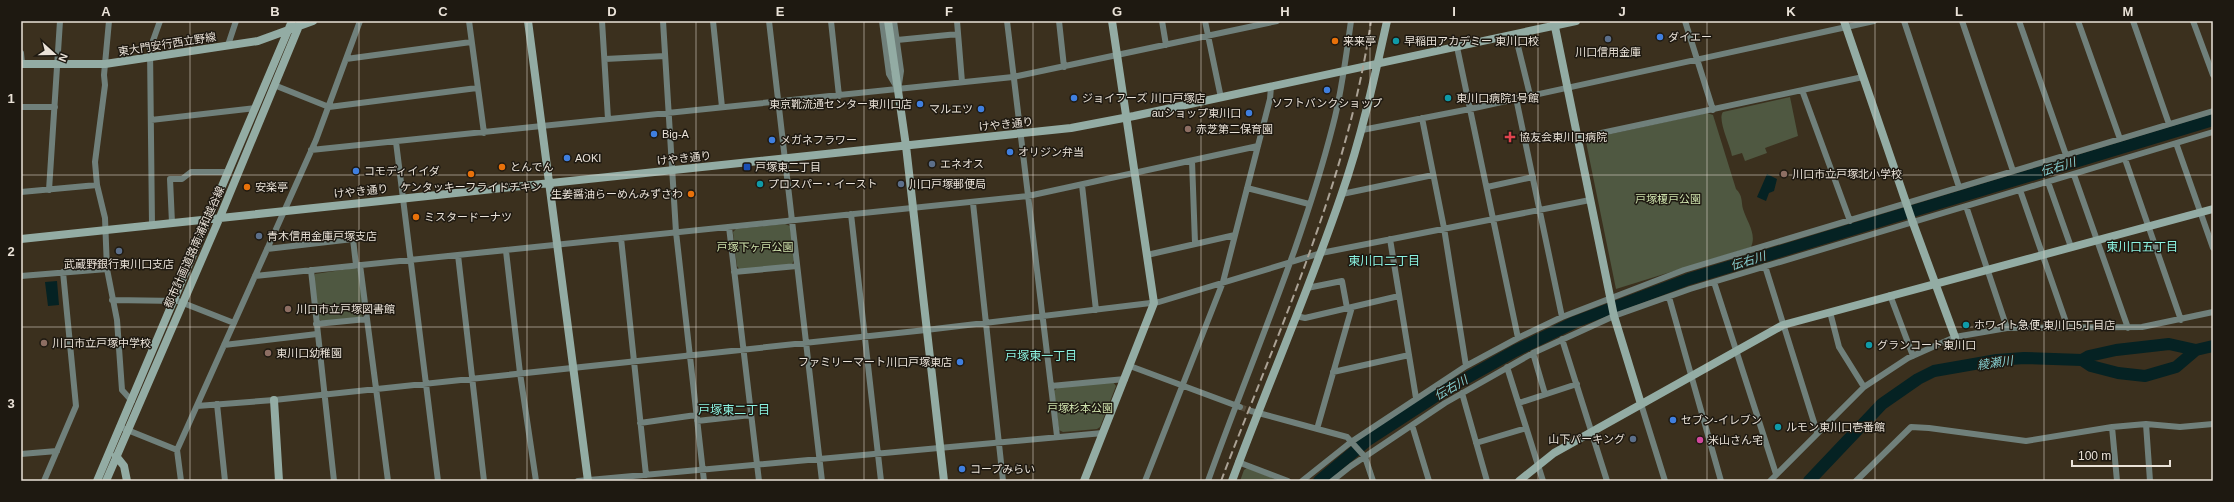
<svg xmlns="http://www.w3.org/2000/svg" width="2234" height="502" font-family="Arial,'Noto Sans JP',sans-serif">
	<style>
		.green { fill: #4f5841 }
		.water { fill: #052223 }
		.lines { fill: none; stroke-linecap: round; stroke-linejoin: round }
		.river { stroke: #052223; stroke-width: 12 }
		.street-tunnel { stroke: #554b3a; stroke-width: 6; stroke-dasharray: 6 3; stroke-linecap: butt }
		.street { stroke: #70807b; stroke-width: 6 }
		.secondary { stroke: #93aca4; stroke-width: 8 }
		.rail { stroke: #aba295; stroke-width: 2; stroke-dasharray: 8 4; stroke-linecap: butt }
		.grid { fill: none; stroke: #eae2d8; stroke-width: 1; stroke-opacity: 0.55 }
		.shop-dot { fill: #3f7fe0; stroke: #1e1911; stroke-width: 1.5 }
		.service-dot { fill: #5c6f8a; stroke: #1e1911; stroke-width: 1.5 }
		.food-dot { fill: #e8710a; stroke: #1e1911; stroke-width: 1.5 }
		.culture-dot { fill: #0f9aa8; stroke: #1e1911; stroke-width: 1.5 }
		.education-dot { fill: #8d6e63; stroke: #1e1911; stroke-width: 1.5 }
		.health-dot { fill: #e0444e; stroke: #1e1911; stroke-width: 1.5 }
		.transit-dot { fill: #1a4fb4; stroke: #1e1911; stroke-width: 1.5 }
		.hotel-dot { fill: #d1479c; stroke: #1e1911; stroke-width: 1.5 }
		.labels { text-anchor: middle; stroke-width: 3; stroke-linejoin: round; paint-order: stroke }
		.poi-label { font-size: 11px; fill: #eae2d8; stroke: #1e1911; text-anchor: start }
		.street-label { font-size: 11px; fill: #eae2d8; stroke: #1e1911 }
		.park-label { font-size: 11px; fill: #cde1ac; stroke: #1e1911 }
		.water-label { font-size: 12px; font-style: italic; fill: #85ced0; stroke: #1e1911 }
		.neighbourhood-label { font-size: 12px; fill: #8cf3e1; stroke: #1e1911 }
		.neatline { fill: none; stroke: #eae2d8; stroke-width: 1.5 }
		.grid-label { font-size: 13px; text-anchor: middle; font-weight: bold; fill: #eae2d8 }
	</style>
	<rect width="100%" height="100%" fill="#3b301e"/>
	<path class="green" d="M1790,97L1798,136L1765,148L1767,153L1745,161L1742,153L1732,156C1730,145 1717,119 1723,112Z
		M1707,113L1713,115L1736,189C1743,196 1741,201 1743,209C1747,222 1757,234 1751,247L1616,289L1586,142L1588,139Z
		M785,224L790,226L794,260L792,264L740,270L737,266L733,232L736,229Z
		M355,268L359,270L364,314L362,317L322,321L318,319L314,278L315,274Z
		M1113,382L1116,386L1100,427L1097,429L1063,432L1059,430L1054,391L1058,387Z
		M1247,468L1280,481H1240L1244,470Z"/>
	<path class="water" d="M1767,174L1777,179L1774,191L1769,193L1766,201L1757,197Z
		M57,281L59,305L48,306L45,282Z"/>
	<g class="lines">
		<path class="river" d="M2082,360L2089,356L2116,350L2169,344L2196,350
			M1319,481L1368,440L1445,390L1515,351L1575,322L1689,279L2213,120
			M1809,481L1882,404L1918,379L1934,371L1997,360L2024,358L2082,360L2091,366L2118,373L2145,376L2176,367L2196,350L2213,346"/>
		<path class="street-tunnel" d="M1240,407L1251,411"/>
		<path class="street" d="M109,21L104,75L105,85L95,162L97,185L105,218L107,269L117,320L122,390L132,401
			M469,21L484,133
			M602,21L608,119
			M663,21L676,232L704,481
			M713,21L722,107
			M769,21L822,481
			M831,21L839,96
			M882,21L889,74L896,86
			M894,21L901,71L899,84
			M957,21L962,82
			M1007,21L1057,436
			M1059,21L1064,67
			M1162,21L1166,45
			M1205,21L1221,98
			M1685,21L1713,110
			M1904,21L1959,187
			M1962,21L2013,171
			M2019,21L2066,155
			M2078,21L2120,139
			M2133,21L2169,124
			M2193,21L2213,75
			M1515,34L1530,95
			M897,40L958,34
			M228,45L236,21
			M1457,47L1518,338
			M21,53L22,64
			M346,59L471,42
			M605,59L665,56
			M274,85L329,107L477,88
			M1802,90L1850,221
			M1516,98L1562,317
			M21,107H55
			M1422,118L1444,228L1466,366
			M151,120L256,108
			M1362,130L1470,109L1874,21
			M1578,138L1863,77
			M396,142L438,481
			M2176,143L2213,248
			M311,150L1013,77L1277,21
			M2125,159L2181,320
			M1192,161L1195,243
			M2074,175L2128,328
			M2048,182L2071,247
			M1082,185L1096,310
			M1487,187L1533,177
			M1247,188L1309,204
			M49,190L60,21
			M2020,190L2068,328
			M21,192L97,185
			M1342,194L1433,175
			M973,203L1003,481
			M1966,206L2007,328
			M851,214L881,481
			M172,223L170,179H182L191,172H228
			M152,225L150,49L160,21
			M729,227L759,481
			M621,238L646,475
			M1390,239L1416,398
			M267,249L353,239L356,265
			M506,251L520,373L536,481
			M458,255L484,481
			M1147,255L1235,235
			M360,265L388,481
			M1765,266L1817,432
			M311,270L334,481
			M734,272L797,266
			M21,276L107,269
			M255,276L1028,196L1258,146
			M1714,282L1776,474
			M1307,288L1342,281L1347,308
			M1890,295L1913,356
			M1669,297L1721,481
			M112,300L178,301L234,323
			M1830,312L1839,347L1864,387
			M1296,316L1305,318L1399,296
			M316,324L367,319
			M1562,339L1607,481
			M224,345L317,334
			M1533,353L1545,394
			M1130,366L1240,407
			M1507,367L1543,481
			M1333,372L1409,355
			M1051,386L1125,379
			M1462,393L1487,481
			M1519,403L1577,384
			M217,404L225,481
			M1641,404L1665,481
			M197,406L274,400L926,330L1159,302L1321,253L1590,200
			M1251,411L1347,437L1365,457L1373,481
			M697,421L751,415
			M640,423L696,415
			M2146,424L2150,481
			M1412,425L1429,481
			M120,427L177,450
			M2112,427L2117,481
			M1317,429L1352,307
			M1476,443L1526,428
			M21,454L57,451
			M1238,462L1288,481
			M44,481L76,406L63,272
			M181,481L177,450L316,140L360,21
			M578,481L1103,433
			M1145,481L1223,282L1270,99L1271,87
			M1208,481C1250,363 1302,247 1333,125C1342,91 1346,56 1351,21
			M1302,481L1351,442L1466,366L1518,338L1562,317L1684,270L2213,111
			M1332,481L1351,466L1445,403L1533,353L1614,316L1690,289L2213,132
			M1770,481L1864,387L1908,358L1955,337L2007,328L2142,327L2213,312
			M1856,481L1911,427L1929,428L2026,441L2112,427L2146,424L2180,427L2213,424"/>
		<path class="secondary" d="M528,21L588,481
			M888,21L906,146L944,481
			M1844,21L1913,223L1955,337
			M1554,22L1614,316L1641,404
			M21,64H105L258,41L313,21
			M21,239L1071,128L1134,116L1576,21
			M274,400L279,481
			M116,456L124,466L127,481
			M97,481L292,21
			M106,481L220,217L301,21
			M1084,481L1154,303L1112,21
			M1232,481C1267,386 1308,293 1341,196C1361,139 1374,80 1387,21
			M1519,481L1554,453L1783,325L2213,209"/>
		<path class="rail" d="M1221,481C1278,332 1348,180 1371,21"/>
	</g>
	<path class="grid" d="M190,21V481M359,21V481M527,21V481M696,21V481M864,21V481M1033,21V481M1201,21V481M1370,21V481M1538,21V481M1707,21V481M1875,21V481M2044,21V481M21,175H2213M21,327H2213"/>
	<g class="shop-dot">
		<circle cx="1660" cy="37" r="4"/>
		<circle cx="1327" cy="90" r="4"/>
		<circle cx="1074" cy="98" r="4"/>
		<circle cx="920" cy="104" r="4"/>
		<circle cx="981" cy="109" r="4"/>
		<circle cx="1249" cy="113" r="4"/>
		<circle cx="654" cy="134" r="4"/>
		<circle cx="772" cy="140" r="4"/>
		<circle cx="1010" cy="152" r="4"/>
		<circle cx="567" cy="158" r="4"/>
		<circle cx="356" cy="171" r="4"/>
		<circle cx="960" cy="362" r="4"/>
		<circle cx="1673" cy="420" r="4"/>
		<circle cx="962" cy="469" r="4"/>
	</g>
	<g class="service-dot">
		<circle cx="1608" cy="39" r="4"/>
		<circle cx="932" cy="164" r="4"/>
		<circle cx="901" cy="184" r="4"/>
		<circle cx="259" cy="236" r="4"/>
		<circle cx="119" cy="251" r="4"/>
		<circle cx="1633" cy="439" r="4"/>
	</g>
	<g class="food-dot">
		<circle cx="1335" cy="41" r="4"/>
		<circle cx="502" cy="167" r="4"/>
		<circle cx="471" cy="174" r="4"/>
		<circle cx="247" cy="187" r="4"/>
		<circle cx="691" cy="194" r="4"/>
		<circle cx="416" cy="217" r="4"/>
	</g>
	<g class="culture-dot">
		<circle cx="1396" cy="41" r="4"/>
		<circle cx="1448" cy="98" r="4"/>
		<circle cx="760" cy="184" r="4"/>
		<circle cx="1966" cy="325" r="4"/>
		<circle cx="1869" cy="345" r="4"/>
		<circle cx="1778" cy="427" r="4"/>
	</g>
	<g class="education-dot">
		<circle cx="1188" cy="129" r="4"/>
		<circle cx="1784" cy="174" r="4"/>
		<circle cx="288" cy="309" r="4"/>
		<circle cx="44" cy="343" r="4"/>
		<circle cx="268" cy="353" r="4"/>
	</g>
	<path class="health-dot" d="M1508 131h4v4h4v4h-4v4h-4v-4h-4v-4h4z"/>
	<rect class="transit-dot" x="743" y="163" width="8" height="8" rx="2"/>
	<circle class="hotel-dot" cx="1700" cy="440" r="4"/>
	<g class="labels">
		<g class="poi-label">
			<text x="1668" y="41">ダイエー</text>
			<text x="1343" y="45">来来亭</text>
			<text x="1404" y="45">早稲田アカデミー 東川口校</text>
			<text x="1608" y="56" text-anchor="middle">川口信用金庫</text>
			<text x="1082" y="102">ジョイフーズ 川口戸塚店</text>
			<text x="1456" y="102">東川口病院1号館</text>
			<text x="1327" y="107" text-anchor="middle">ソフトバンクショップ</text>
			<text x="912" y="108" text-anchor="end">東京靴流通センター東川口店</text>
			<text x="973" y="113" text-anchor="end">マルエツ</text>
			<text x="1241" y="117" text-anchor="end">auショップ東川口</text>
			<text x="1196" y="133">赤芝第二保育園</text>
			<text x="662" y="138">Big-A</text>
			<text x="1519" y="141">協友会東川口病院</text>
			<text x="780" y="144">メガネフラワー</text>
			<text x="1018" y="156">オリジン弁当</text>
			<text x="575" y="162">AOKI</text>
			<text x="940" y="168">エネオス</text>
			<text x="510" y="171">とんでん</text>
			<text x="755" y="171">戸塚東二丁目</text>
			<text x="364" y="175">コモディイイダ</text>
			<text x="1792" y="178">川口市立戸塚北小学校</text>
			<text x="768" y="188">プロスパー・イースト</text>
			<text x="909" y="188">川口戸塚郵便局</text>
			<text x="255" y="191">安楽亭</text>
			<text x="471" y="191" text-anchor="middle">ケンタッキーフライドチキン</text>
			<text x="683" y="198" text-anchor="end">生姜醤油らーめんみずさわ</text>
			<text x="424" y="221">ミスタードーナツ</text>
			<text x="267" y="240">青木信用金庫戸塚支店</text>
			<text x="119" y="268" text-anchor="middle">武蔵野銀行東川口支店</text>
			<text x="296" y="313">川口市立戸塚図書館</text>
			<text x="1974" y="329">ホワイト急便 東川口5丁目店</text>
			<text x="52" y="347">川口市立戸塚中学校</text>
			<text x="1877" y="349">グランコート東川口</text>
			<text x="276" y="357">東川口幼稚園</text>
			<text x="952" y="366" text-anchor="end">ファミリーマート川口戸塚東店</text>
			<text x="1681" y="424">セブン-イレブン</text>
			<text x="1786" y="431">ルモン東川口壱番館</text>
			<text x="1625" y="443" text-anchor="end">山下パーキング</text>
			<text x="1708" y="444">米山さん宅</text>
			<text x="970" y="473">コープみらい</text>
		</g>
		<g class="street-label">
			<text transform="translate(167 44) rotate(-9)" y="4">東大門安行西立野線</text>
			<text transform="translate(1006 124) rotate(-6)" y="4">けやき通り</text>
			<text transform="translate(684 158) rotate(-6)" y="4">けやき通り</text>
			<text transform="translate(361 191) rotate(-6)" y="4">けやき通り</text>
			<text transform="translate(194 247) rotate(-66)" y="4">都市計画道路南浦和越谷線</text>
		</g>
		<g class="park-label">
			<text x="1668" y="203">戸塚榎戸公園</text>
			<text x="755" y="251">戸塚下ヶ戸公園</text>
			<text x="1080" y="412">戸塚杉本公園</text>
		</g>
		<g class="water-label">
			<text transform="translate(2058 167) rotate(-17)" y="4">伝右川</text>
			<text transform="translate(1748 261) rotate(-17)" y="4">伝右川</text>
			<text transform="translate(1995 363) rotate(-8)" y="4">綾瀬川</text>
			<text transform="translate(1451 388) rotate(-30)" y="4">伝右川</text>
		</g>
		<g class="neighbourhood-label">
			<text x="2142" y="251">東川口五丁目</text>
			<text x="1384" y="265">東川口二丁目</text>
			<text x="1041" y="360">戸塚東一丁目</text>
			<text x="734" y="414">戸塚東二丁目</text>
		</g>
	</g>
	<rect width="2234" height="502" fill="none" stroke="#1e1911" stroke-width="44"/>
	<g transform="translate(54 54) rotate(111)" stroke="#1e1911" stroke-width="3" paint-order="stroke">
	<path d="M0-3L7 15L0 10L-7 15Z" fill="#eae2d8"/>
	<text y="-6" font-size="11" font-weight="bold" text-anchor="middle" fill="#eae2d8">N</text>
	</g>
	<path d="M2072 460v6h98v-6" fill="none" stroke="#eae2d8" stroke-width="2"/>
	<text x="2078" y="460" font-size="12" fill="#eae2d8" stroke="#1e1911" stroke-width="3" paint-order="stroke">100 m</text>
	<rect x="22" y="22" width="2190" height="458" class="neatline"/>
	<g class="grid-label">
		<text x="106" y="16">A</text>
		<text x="275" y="16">B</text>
		<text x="443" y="16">C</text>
		<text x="612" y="16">D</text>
		<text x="780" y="16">E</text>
		<text x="949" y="16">F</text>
		<text x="1117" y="16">G</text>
		<text x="1285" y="16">H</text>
		<text x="1454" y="16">I</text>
		<text x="1622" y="16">J</text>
		<text x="1791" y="16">K</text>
		<text x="1959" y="16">L</text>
		<text x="2128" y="16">M</text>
		<text x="11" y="103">1</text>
		<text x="11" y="256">2</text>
		<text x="11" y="408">3</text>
	</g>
</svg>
